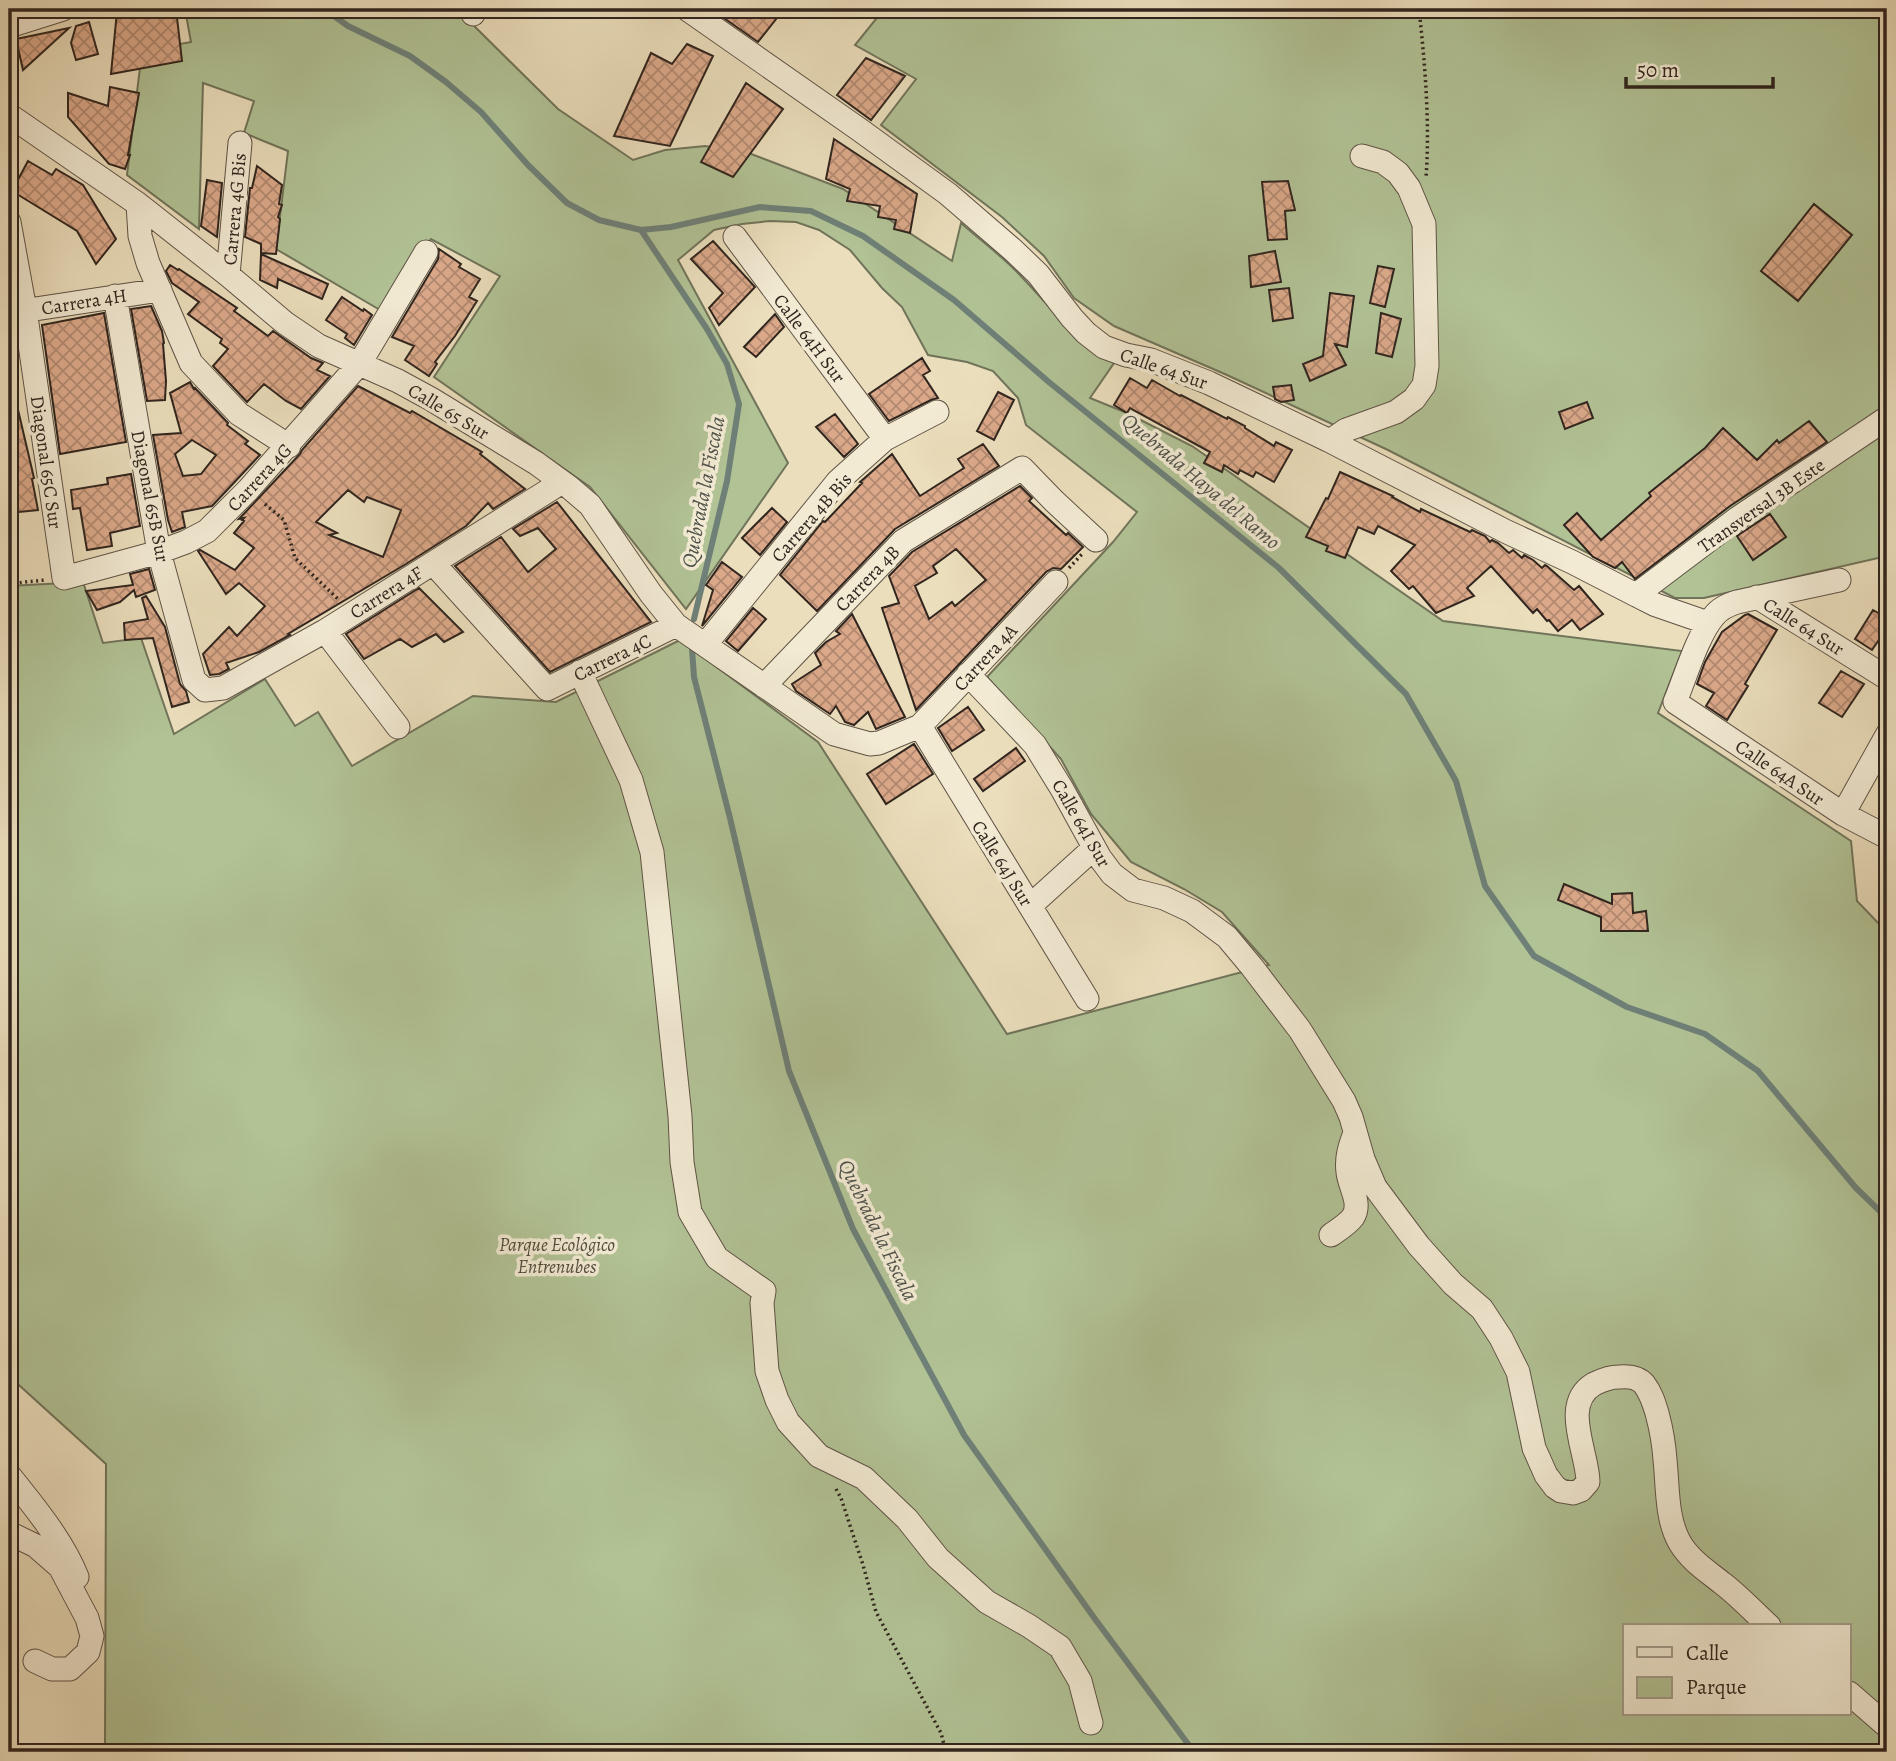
<svg xmlns="http://www.w3.org/2000/svg" width="1896" height="1761" font-family="Alegreya,serif">
	<style>
		.green { fill: #b1c295; stroke: #70745a; stroke-width: 2; fill-rule: evenodd }
		.lines { fill: none; stroke-linecap: round; stroke-linejoin: round }
		.stream { stroke: #6e8078; stroke-width: 6 }
		.building { fill: url(#building-cross-hatch); stroke: #30251e; stroke-width: 2; fill-rule: evenodd }
		.minor-casing { stroke: #5f5346; stroke-width: 25 }
		.path { stroke: #30251e; stroke-width: 3.5; stroke-dasharray: 2 3.5; stroke-linecap: butt }
		.minor { stroke: #f2ead3; stroke-width: 23 }
		.labels { text-anchor: middle; stroke-width: 7; stroke-linejoin: round; paint-order: stroke }
		.street-label { font-size: 19px; fill: #30251e; stroke: #f2ead3 }
		.park-label { font-size: 19px; font-style: italic; fill: #504c3c; stroke: #f2ead3 }
		.water-label { font-size: 21px; font-style: italic; fill: #4f524b; stroke: #f2ead3 }
	</style>
	<defs>
		<pattern id="building-cross-hatch" width="8" height="8" patternUnits="userSpaceOnUse" patternTransform="scale(1.75)"><rect width="8" height="8" fill="#dba98a"/><path d="M0 0l8 8M0 8l8-8" fill="none" stroke="#b28970"/></pattern>
	</defs>
	<rect width="100%" height="100%" fill="#ebdebc"/>
	<filter id="stains"><feTurbulence type="fractalNoise" baseFrequency=".00286" numOctaves="4"/><feColorMatrix values="0 0 0 0 .2 0 0 0 0 .09 0 0 0 0 .02 0 0 0 .5 -.17"/></filter>
	<radialGradient id="worn" r=".72"><stop offset=".6" stop-color="#630" stop-opacity="0"/><stop offset="1" stop-color="#630" stop-opacity=".3"/></radialGradient>
	<path class="green" d="M185,9H462L461,13L558,109L633,160L665,150L705,146L746,152L843,189L952,261L961,223C979,239 998,253 1015,270C1047,302 1073,340 1114,363L1090,398L1127,413L1192,446L1443,621L1682,651L1658,713L1851,841L1857,901L1883,928H1887V1752H103L105,1748L106,1464L9,1376V586L83,582L103,643L141,638L174,734L265,679L295,726L318,712L352,766L473,696L556,702L680,640L818,742L1007,1034L1269,965L1222,912L1184,889L1131,862L1091,814L1061,759L987,677L1113,542L1137,512L1026,425L1018,398L993,371L967,362L928,355L902,307L882,288L850,250L819,230L796,222L770,221L742,224L714,230L678,260L788,463L686,609L590,487L434,377L500,276L431,239L380,310L276,249L288,151L244,133L254,101L203,83L199,229L127,175L142,51L191,42ZM1625,1626H1849V1714H1625Z
		M884,9H1887V556L1704,598H1675L1388,450L1227,375L1114,326L1074,298L1044,256L1002,217L881,125L916,79L855,45Z"/>
	<g class="lines">
		<path class="stream" d="M328,9L331,14L348,26L410,56L446,82L481,112L528,165L567,203L599,220L641,230L671,227L760,207L811,211L863,236L954,300L1050,383L1279,568L1406,694L1456,781L1485,886L1534,956L1627,1007L1705,1034L1758,1071L1856,1188L1887,1218
			M641,230L707,329L727,364L739,404L727,481L694,619
			M692,649L694,677L730,818L789,1071L853,1229L964,1435L1095,1619L1194,1752"/>
	</g>
	<path class="building" d="M130,9H176L182,61L111,74L117,11Z
		M711,9H784L758,42Z
		M89,22L98,54L76,60L71,43L76,26Z
		M69,28L23,70L16,39Z
		M687,44L713,56L670,146L614,136L651,53L672,64Z
		M866,58L905,76L871,120L837,95Z
		M746,83L783,109L733,177L701,162Z
		M110,87L139,93L128,155H130L125,169L109,164L68,117V93L108,106Z
		M834,139L917,194L910,233L894,229L896,220L878,217L880,206L847,201L850,189L826,179Z
		M28,161L52,175L56,169L83,185L116,239L96,264L77,231L12,191Z
		M257,166L282,185L279,204L282,205L278,217L280,219L276,254L261,253V244L245,237L250,188H252Z
		M207,180L222,183L217,237L201,226Z
		M1288,181L1295,210L1285,211L1287,239L1268,240L1262,182Z
		M1814,204L1852,235L1798,301L1761,271Z
		M713,241L755,287L719,325L709,308L723,293L691,259Z
		M439,249L461,264L459,267L480,279L469,297L477,301L455,336L435,362L437,364L429,376L405,360L414,346L392,337L438,259Z
		M1275,251L1281,282L1251,287L1249,256Z
		M261,254L328,284L322,299L278,279L277,288L260,280Z
		M170,265L178,270L179,269L237,308L234,311L268,336L273,331L311,358L323,363L317,370L330,376L301,409L286,401L264,384L247,402L213,366L228,349L220,343L222,339L188,314L199,302L172,283L166,271Z
		M1378,266L1394,269L1385,307L1370,303Z
		M1289,288L1293,318L1273,321L1269,290Z
		M1330,293L1354,296L1347,347L1335,344L1346,365L1310,381L1303,364L1323,356Z
		M342,297L363,311L364,309L372,315L354,345L345,338L347,334L326,320Z
		M151,306L162,331L164,343L163,344L166,381L165,400L147,401L131,309Z
		M104,313L126,442L60,454L42,325Z
		M1381,313L1401,319L1392,357L1376,353Z
		M775,314L784,327L756,357L744,347Z
		M922,358L930,371L923,375L938,398L931,400L889,421L869,394Z
		M1130,378L1147,388L1152,380L1180,396L1181,395L1227,419L1228,417L1245,426V428L1274,446L1276,442L1292,450L1274,482L1256,472L1253,477L1240,470L1238,474L1224,465L1222,472L1204,463L1210,452L1130,408L1127,413L1114,405Z
		M190,382L194,389L195,388L228,423L227,425L248,441L245,444L260,455L212,506L182,512L185,527L172,532L168,520L153,435L181,433L170,393ZM192,440L216,455L201,474L183,476L175,454Z
		M1291,385L1294,400L1281,402L1275,399L1273,387Z
		M358,386L410,413L412,411L482,452L480,454L525,489L493,509L488,503L466,526L406,564L288,634L290,635L259,652L226,663L229,669L219,674L210,675L203,654L229,627L237,636L265,606L239,583L226,594L198,551L200,550L235,570L254,548L234,533L244,521L242,520L244,518L239,519L300,454L302,450ZM348,490L364,502L367,497L401,510L383,557L329,535L337,533L316,522Z
		M998,392L1014,400L994,440L977,431Z
		M15,397L34,478L32,479L38,510L9,513V398Z
		M1587,402L1593,418L1565,429L1559,412Z
		M835,414L858,444L844,457L816,427Z
		M1809,421L1827,442L1730,506L1635,579L1622,562L1615,568L1593,557L1564,525L1577,513L1601,540L1651,496L1649,493L1705,448L1723,428L1757,460L1777,440L1779,443Z
		M983,444L999,466L895,529L817,611L780,575L823,521L825,522L862,483L860,482L892,454L920,496L964,468L958,459Z
		M1340,472L1393,496L1392,497L1420,512L1421,509L1470,532L1472,530L1485,536L1490,542L1492,540L1498,543L1509,553L1513,550L1522,558L1524,555L1533,560L1542,568L1545,565L1547,566L1574,590L1579,586L1603,614L1580,630L1572,620L1558,631L1549,620L1547,621L1537,609L1533,613L1491,566L1467,588L1474,596L1436,613L1413,586L1409,589L1391,571L1415,545L1378,526L1374,534L1358,527L1345,558L1326,551L1328,546L1306,537L1326,498L1328,499Z
		M131,474L140,526L110,533L112,546L87,550L80,508L73,509L71,490L108,484L107,478Z
		M1020,486L1032,498L1029,501L1066,535L1068,533L1083,547L1061,569L1053,568L1046,572L916,710L882,608L899,603L889,576L912,552ZM956,549L986,580L955,606L952,602L929,619L915,586L937,573L933,566Z
		M557,502L651,622L550,672L455,566L501,537L528,572L556,549L538,528L520,536L513,529Z
		M772,508L787,522L760,555L742,538Z
		M1770,514L1786,537L1753,560L1737,536Z
		M722,562L742,577L702,626L713,590L706,585Z
		M149,569L155,590L136,597L134,590L120,602L97,610L86,591L133,585L130,574Z
		M419,588L463,632L444,642L436,634L412,647L400,639L364,659L346,634Z
		M146,596L165,627L180,684L186,691L189,702L172,707L153,638L125,640L124,623L148,619L142,598Z
		M753,608L766,619L738,651L726,641Z
		M1873,610L1887,618V628L1872,650L1855,639Z
		M852,614L905,717L876,729L868,712L854,725L845,722L836,706L830,714L796,691L792,684L821,665L815,653L826,642L840,634L836,631Z
		M1748,614L1777,630L1745,684L1748,686L1727,720L1706,706L1714,693L1697,684L1705,662L1722,632L1745,615Z
		M1841,671L1864,684L1842,717L1819,703Z
		M968,707L984,730L952,751L938,728Z
		M914,744L933,774L886,804L867,774Z
		M1016,748L1025,761L983,791L974,779Z
		M1564,884L1612,904V894L1632,893L1633,913L1646,911L1648,931H1601V917L1558,900Z"/>
	<g class="lines">
		<defs>
			<path id="minor" d="M687,9L860,130L948,194L1013,250L1038,274L1072,318L1086,333L1104,347L1126,355L1151,360L1209,383L1330,441L1507,532L1572,562L1636,595L1656,605L1708,623
				M473,14L476,9
				M9,26L63,9
				M9,115L138,204L228,275L285,323L319,346L398,381L431,399L536,463L569,487L590,505L651,594L676,625L834,734L870,744L879,743L920,726L1056,582
				M138,204L140,236L148,263L191,363L239,414L289,446
				M9,222L25,310L64,578L159,552L186,542L207,531L248,490L360,363L426,252
				M735,237L885,439
				M228,275L240,143
				M115,296L159,552L194,680L205,690L223,688L325,631L562,482
				M9,313L160,290
				M1330,441L1346,430L1396,412L1414,399L1424,385L1427,366L1424,224L1409,188L1398,173L1383,162L1362,156
				M433,563L547,689L676,625
				M1839,580L1737,602C1728,605 1720,608 1714,616C1698,634 1685,678 1675,702L1843,814L1887,837
				M1636,595L1738,518L1887,418
				M1757,597L1887,678
				M325,631L398,727
				M705,645L838,481L885,439L937,412
				M580,672L631,780L652,852L680,1116L682,1162L690,1212L717,1258L764,1291L762,1303L767,1371L777,1400L788,1422L819,1456L864,1478L907,1519L938,1558L987,1602L1029,1626L1060,1647L1080,1681L1091,1723
				M968,674L1035,745L1062,789L1100,858L1112,874L1133,890L1164,898L1192,911L1227,937L1252,967L1300,1030L1344,1101L1351,1117L1363,1159L1375,1187L1419,1246L1453,1284L1482,1309L1501,1338L1518,1372L1534,1448L1546,1475L1555,1487L1561,1491L1573,1493L1581,1490L1588,1482C1588,1453 1560,1404 1594,1384C1602,1380 1610,1377 1619,1377C1628,1376 1638,1377 1644,1384C1651,1393 1654,1403 1657,1413C1661,1428 1664,1444 1665,1460C1668,1487 1666,1519 1680,1543C1690,1560 1707,1571 1722,1583C1739,1596 1754,1612 1769,1626
				M764,686L903,541L1022,468L1054,501L1096,540
				M920,726L1087,999
				M1843,814L1887,735
				M1030,906L1094,848
				M1331,1235C1338,1230 1348,1224 1353,1217C1362,1203 1349,1186 1348,1172C1346,1158 1350,1146 1355,1133
				M9,1475C33,1505 63,1541 77,1577
				M9,1533L36,1546L60,1567L87,1618L92,1636L88,1652L70,1669H52L35,1661
				M1849,1693L1887,1726"/>
		</defs>
		<use href="#minor" class="minor-casing"/>
		<path class="path" d="M1419,9C1425,64 1430,123 1426,178
			M265,504L284,520L295,558L339,600
			M1069,568L1083,553
			M9,581L16,583L45,580
			M836,1489L841,1498L863,1565L876,1612L941,1733L946,1752"/>
		<use href="#minor" class="minor"/>
	</g>
	<g class="labels">
		<g class="street-label">
			<text transform="translate(234 209) rotate(-85)" y="7">Carrera 4G Bis</text>
			<text transform="translate(84 301) rotate(-9)" y="7">Carrera 4H</text>
			<text transform="translate(810 338) rotate(53)" y="7">Calle 64H Sur</text>
			<text transform="translate(1164 368) rotate(19)" y="7">Calle 64 Sur</text>
			<text transform="translate(449 411) rotate(31)" y="7">Calle 65 Sur</text>
			<text transform="translate(47 462) rotate(82)" y="7">Diagonal 65C Sur</text>
			<text transform="translate(259 477) rotate(-47)" y="7">Carrera 4G</text>
			<text transform="translate(151 496) rotate(79)" y="7">Diagonal 65B Sur</text>
			<text transform="translate(1761 505) rotate(-35)" y="7">Transversal 3B Este</text>
			<text transform="translate(811 517) rotate(-49)" y="7">Carrera 4B Bis</text>
			<text transform="translate(867 578) rotate(-46)" y="7">Carrera 4B</text>
			<text transform="translate(386 592) rotate(-32)" y="7">Carrera 4F</text>
			<text transform="translate(1804 626) rotate(32)" y="7">Calle 64 Sur</text>
			<text transform="translate(612 657) rotate(-26)" y="7">Carrera 4C</text>
			<text transform="translate(985 657) rotate(-47)" y="7">Carrera 4A</text>
			<text transform="translate(1780 772) rotate(34)" y="7">Calle 64A Sur</text>
			<text transform="translate(1082 823) rotate(60)" y="7">Calle 64I Sur</text>
			<text transform="translate(1003 863) rotate(58)" y="7">Calle 64J Sur</text>
		</g>
		<g class="park-label">
			<text x="557" y="1251">Parque Ecológico<tspan x="557" dy="22">Entrenubes</tspan></text>
		</g>
		<g class="water-label">
			<text transform="translate(1201 481) rotate(40)" y="7">Quebrada Haya del Ramo</text>
			<text transform="translate(703 492) rotate(-79)" y="7">Quebrada la Fiscala</text>
			<text transform="translate(878 1230) rotate(64)" y="7">Quebrada la Fiscala</text>
		</g>
	</g>
	<rect width="1896" height="1761" fill="none" stroke="#ebdebc" stroke-width="35"/>
	<rect x="10" y="10" width="1875" height="1740" fill="none" stroke="#30251e" stroke-width="3.5"/>
	<rect x="18" y="18" width="1861" height="1726" fill="none" stroke="#30251e" stroke-width="2"/>
	<rect x="1623" y="1624" width="228" height="91" fill="#f2ead3" stroke="#a49b8b" stroke-width="2"/>
	<rect x="1637" y="1647" width="35" height="10" fill="#f2ead3" stroke="#a49b8b" stroke-width="2"/>
	<text x="1686" y="1660" font-size="21" fill="#30251e">Calle</text>
	<rect x="1637" y="1677" width="35" height="21" fill="#b1c295" stroke="#a49b8b" stroke-width="2"/>
	<text x="1686" y="1694" font-size="21" fill="#30251e">Parque</text>
	<path d="M1626 77v10h147v-10" fill="none" stroke="#30251e" stroke-width="3.5"/>
	<text x="1637" y="77" font-size="21" fill="#30251e" stroke="#f2ead3" stroke-width="5" paint-order="stroke">50 m</text>
	<rect width="100%" height="100%" filter="url(#stains)"/>
	<rect width="100%" height="100%" fill="url(#worn)"/>
</svg>
